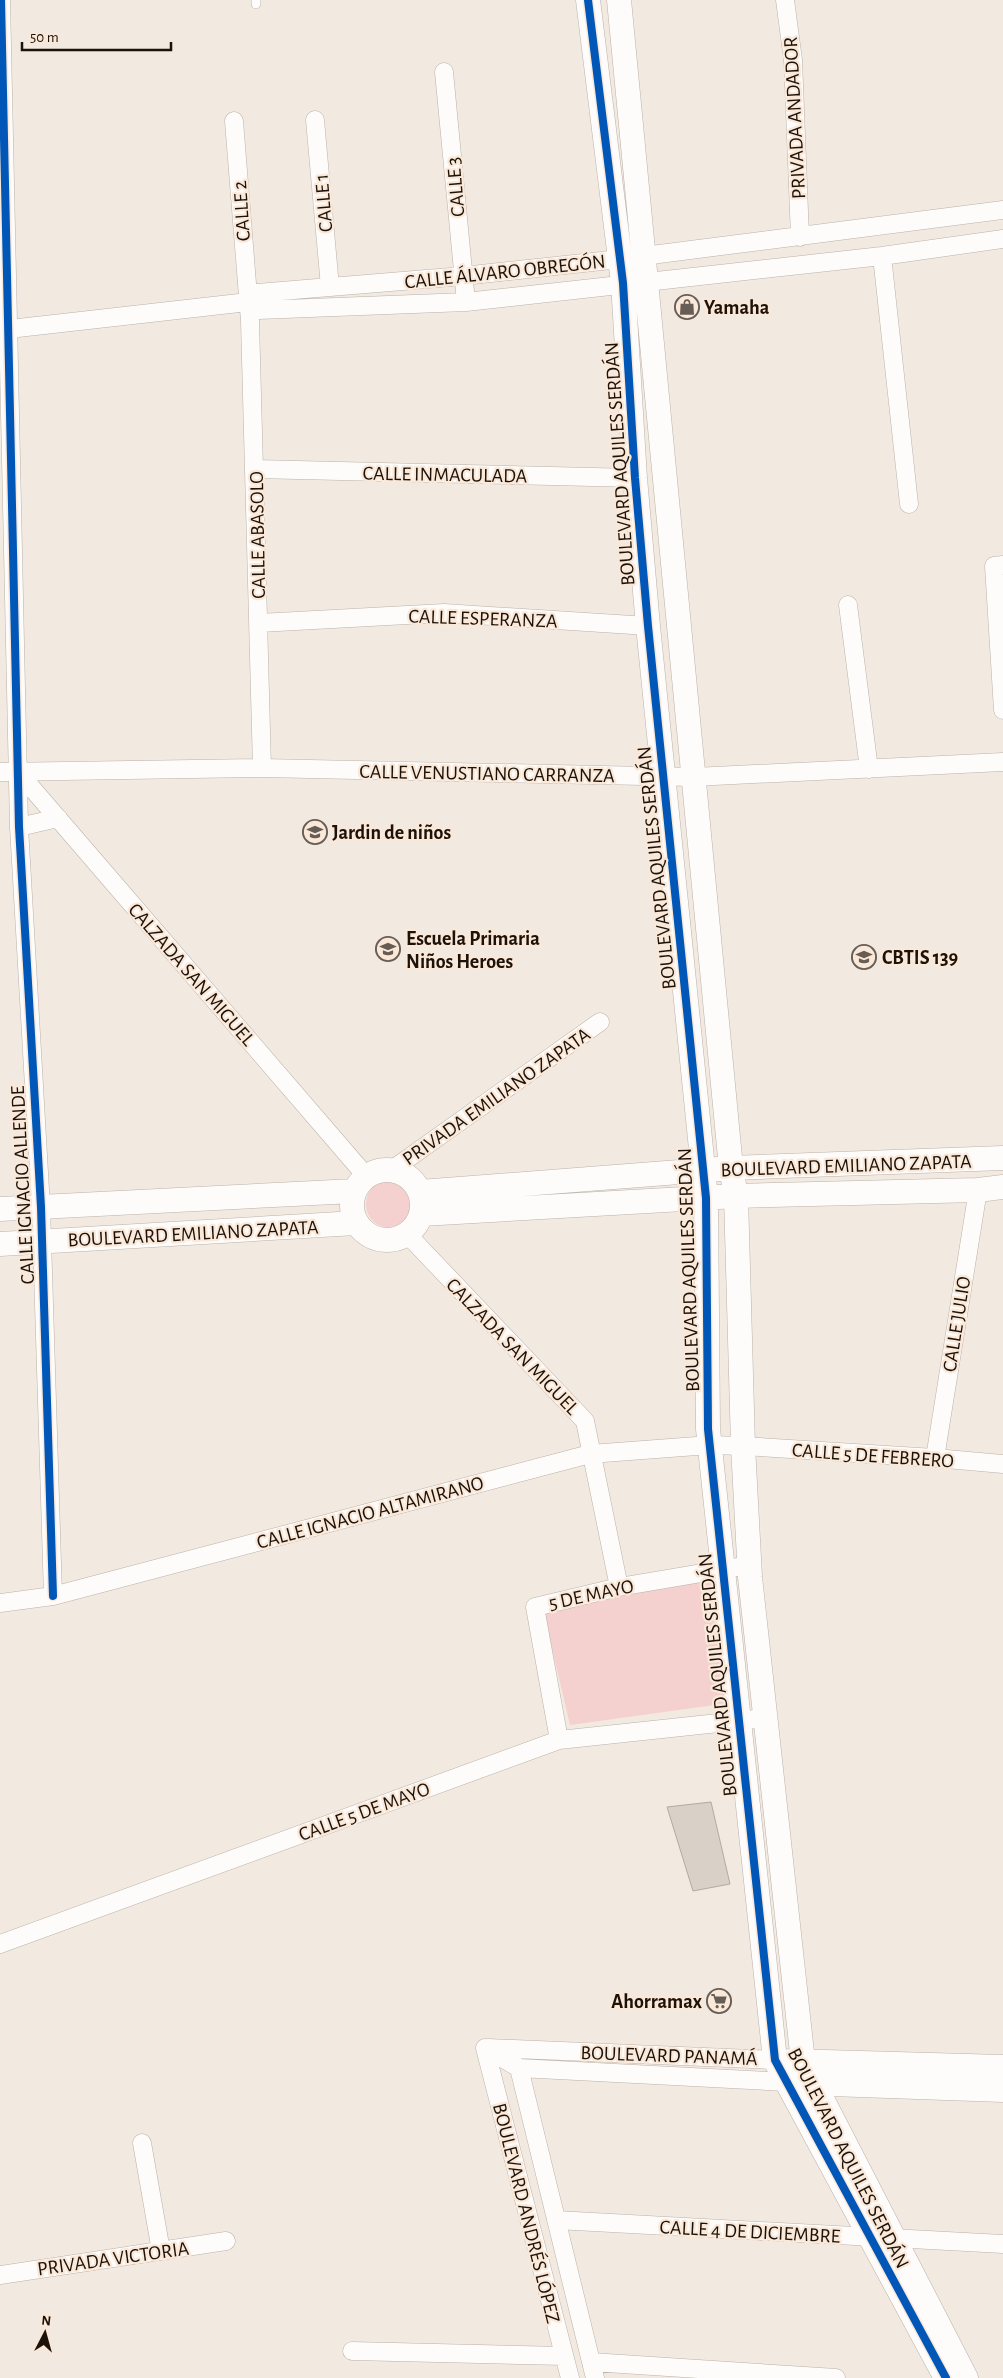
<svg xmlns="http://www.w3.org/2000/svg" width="1003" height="2378" font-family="'Alegreya Sans',sans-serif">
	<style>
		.green { fill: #f4d0ce }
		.building { fill: #d9d1c8; stroke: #b2aba2 }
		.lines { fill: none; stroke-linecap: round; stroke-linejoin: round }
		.lane-casing { stroke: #bbb1a9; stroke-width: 10 }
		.street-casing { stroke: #bbb1a9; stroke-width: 19 }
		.secondary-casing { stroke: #bbb1a9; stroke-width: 25 }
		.lane { stroke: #fdfcfa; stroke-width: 9 }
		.street { stroke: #fdfcfa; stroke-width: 18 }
		.secondary { stroke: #fdfcfa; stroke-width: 24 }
		.cycleway-casing { stroke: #fae8d9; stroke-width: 11 }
		.cycleway { stroke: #0057b8; stroke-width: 8 }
		.labels { text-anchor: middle; stroke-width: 4.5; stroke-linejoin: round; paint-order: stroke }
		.street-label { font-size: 20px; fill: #1c1209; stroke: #fae8d9 }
		.poi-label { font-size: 20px; font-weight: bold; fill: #1c1209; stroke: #fae8d9; text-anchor: start }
	</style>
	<rect width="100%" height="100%" fill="#f2e9e1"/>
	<path class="green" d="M366 1204a24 24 0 1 1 48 0a24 24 0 1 1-48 0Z
		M715,1577L729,1703L570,1725L544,1614L625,1593Z"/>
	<path class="building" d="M711,1802L730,1884L693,1891L667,1807Z"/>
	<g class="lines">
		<defs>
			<path id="lane" d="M256,0V4"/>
			<path id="street" d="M1,0L19,827L41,1207L53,1596
				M785,0L793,60L800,237
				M444,72L466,302
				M315,120L330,287
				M234,121L250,321L262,768
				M882,256L909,504
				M248,302L258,310L466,302L882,256L1003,239
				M0,330L248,302L257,293L463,276L620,259L1003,210
				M255,469L635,478
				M1003,565L994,566L1003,710
				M848,605L869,769
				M259,623L444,613L648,626
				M0,772L262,768L694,777L1003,762
				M18,772L366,1176
				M19,827L58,818
				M393,1169L600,1022
				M407,1234L585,1421L619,1587
				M935,1458L978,1190
				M0,1603L53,1596L590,1454L710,1445L743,1446L935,1458L1003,1464
				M559,1740L535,1607L619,1587L749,1565
				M0,1944L559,1740L765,1718
				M485,2048L570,2378
				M485,2048L519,2068L787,2082
				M488,2048L775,2060
				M519,2068L595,2378
				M142,2143L161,2251
				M556,2220L1003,2244
				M0,2275L226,2241
				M352,2351L564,2356
				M591,2362L836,2378"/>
			<path id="secondary" d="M588,0L623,283L635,478L648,626L706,1198L708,1429L775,2060L946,2378
				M619,0L731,1168L736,1196L743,1446L750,1577L803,2062L966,2378
				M352 1205a35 35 0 1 1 70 0a35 35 0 1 1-70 0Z
				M420,1192L731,1168L1003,1158
				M0,1209L354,1191
				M422,1214L736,1196L978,1190L1003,1187
				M0,1244L356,1223
				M790,2061L1003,2067
				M802,2083L1003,2090"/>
		</defs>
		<use href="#lane" class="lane-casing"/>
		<use href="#street" class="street-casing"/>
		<use href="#secondary" class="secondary-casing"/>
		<use href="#lane" class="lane"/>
		<use href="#street" class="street"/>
		<use href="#secondary" class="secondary"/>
		<defs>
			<path id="cycleway" d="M1,0L19,827L41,1207L53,1596
				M588,0L623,283L635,478L648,626L706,1198L708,1429L775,2060L946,2378"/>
		</defs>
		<use href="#cycleway" class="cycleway-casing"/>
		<use href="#cycleway" class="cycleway"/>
	</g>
	<defs>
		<symbol id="shop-ring" viewBox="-11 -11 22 22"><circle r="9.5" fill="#fae8d9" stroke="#675d55" stroke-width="1.5"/><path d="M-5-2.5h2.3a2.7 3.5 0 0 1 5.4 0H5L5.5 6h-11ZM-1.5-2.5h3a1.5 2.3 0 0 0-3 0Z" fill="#675d55"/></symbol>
		<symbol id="school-ring" viewBox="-11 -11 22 22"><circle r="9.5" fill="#fae8d9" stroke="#675d55" stroke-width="1.5"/><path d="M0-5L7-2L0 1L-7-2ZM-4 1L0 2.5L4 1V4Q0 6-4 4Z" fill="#675d55"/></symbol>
		<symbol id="university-ring" viewBox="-11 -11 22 22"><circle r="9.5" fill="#fae8d9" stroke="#675d55" stroke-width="1.5"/><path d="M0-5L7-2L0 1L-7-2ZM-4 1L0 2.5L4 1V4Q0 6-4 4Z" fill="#675d55"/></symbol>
		<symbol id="supermarket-ring" viewBox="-11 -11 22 22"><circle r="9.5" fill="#fae8d9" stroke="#675d55" stroke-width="1.5"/><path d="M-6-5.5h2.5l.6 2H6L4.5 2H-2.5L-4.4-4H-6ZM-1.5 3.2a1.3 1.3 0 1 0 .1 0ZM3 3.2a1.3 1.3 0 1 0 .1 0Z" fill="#675d55"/></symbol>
	</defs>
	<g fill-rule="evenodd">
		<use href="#shop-ring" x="673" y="293" width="28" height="28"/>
		<use href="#school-ring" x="301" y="818" width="28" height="28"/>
		<use href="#school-ring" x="374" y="935" width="28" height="28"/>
		<use href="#university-ring" x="850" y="943" width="28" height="28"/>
		<use href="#supermarket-ring" x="705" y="1987" width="28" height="28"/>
	</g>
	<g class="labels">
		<g class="street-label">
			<text transform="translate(794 118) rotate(-93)" y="7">PRIVADA ANDADOR</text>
			<text transform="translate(455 187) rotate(-95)" y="7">CALLE 3</text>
			<text transform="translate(323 203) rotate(-95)" y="7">CALLE 1</text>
			<text transform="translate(241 211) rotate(-94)" y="7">CALLE 2</text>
			<text transform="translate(505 271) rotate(-6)" y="7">CALLE ÁLVARO OBREGÓN</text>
			<text transform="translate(619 464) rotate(-94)" y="7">BOULEVARD AQUILES SERDÁN</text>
			<text transform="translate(445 474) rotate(1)" y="7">CALLE INMACULADA</text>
			<text transform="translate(257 535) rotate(-91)" y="7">CALLE ABASOLO</text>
			<text transform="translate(483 618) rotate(2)" y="7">CALLE ESPERANZA</text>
			<text transform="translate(487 773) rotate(1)" y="7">CALLE VENUSTIANO CARRANZA</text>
			<text transform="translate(656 868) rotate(-96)" y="7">BOULEVARD AQUILES SERDÁN</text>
			<text transform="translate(192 974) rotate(49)" y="7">CALZADA SAN MIGUEL</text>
			<text transform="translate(496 1096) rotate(-35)" y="7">PRIVADA EMILIANO ZAPATA</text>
			<text transform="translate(846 1165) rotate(-2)" y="7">BOULEVARD EMILIANO ZAPATA</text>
			<text transform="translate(22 1185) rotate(-93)" y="7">CALLE IGNACIO ALLENDE</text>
			<text transform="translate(193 1233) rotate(-3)" y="7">BOULEVARD EMILIANO ZAPATA</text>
			<text transform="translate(688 1270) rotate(-92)" y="7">BOULEVARD AQUILES SERDÁN</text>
			<text transform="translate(956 1324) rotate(-81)" y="7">CALLE JULIO</text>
			<text transform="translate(513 1346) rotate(46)" y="7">CALZADA SAN MIGUEL</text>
			<text transform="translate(873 1455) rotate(4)" y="7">CALLE 5 DE FEBRERO</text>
			<text transform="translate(370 1512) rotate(-15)" y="7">CALLE IGNACIO ALTAMIRANO</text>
			<text transform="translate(591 1594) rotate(-12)" y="7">5 DE MAYO</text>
			<text transform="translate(717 1675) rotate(-96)" y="7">BOULEVARD AQUILES SERDÁN</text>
			<text transform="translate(364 1811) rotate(-20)" y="7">CALLE 5 DE MAYO</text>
			<text transform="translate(669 2055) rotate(2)" y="7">BOULEVARD PANAMÁ</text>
			<text transform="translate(849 2158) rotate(63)" y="7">BOULEVARD AQUILES SERDÁN</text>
			<text transform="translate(527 2213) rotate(76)" y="7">BOULEVARD ANDRÉS LÓPEZ</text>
			<text transform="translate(750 2231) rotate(3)" y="7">CALLE 4 DE DICIEMBRE</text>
			<text transform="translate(113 2258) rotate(-8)" y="7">PRIVADA VICTORIA</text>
		</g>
		<g class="poi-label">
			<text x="704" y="314">Yamaha</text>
			<text x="332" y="839">Jardin de niños</text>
			<text x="406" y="945">Escuela Primaria<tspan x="406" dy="23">Niños Heroes</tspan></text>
			<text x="882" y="964">CBTIS 139</text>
			<text x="702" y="2008" text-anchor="end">Ahorramax</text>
		</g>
	</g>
	<g transform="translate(45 2333) rotate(6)" stroke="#fae8d9" stroke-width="4" paint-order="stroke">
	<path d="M0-4L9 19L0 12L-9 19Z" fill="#1c1209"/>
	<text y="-8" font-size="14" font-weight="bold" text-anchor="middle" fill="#1c1209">N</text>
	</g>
	<path d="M22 42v8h149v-8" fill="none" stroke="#1c1209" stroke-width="2.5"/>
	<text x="30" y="42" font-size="15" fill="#1c1209" stroke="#fae8d9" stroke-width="4" paint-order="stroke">50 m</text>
</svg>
